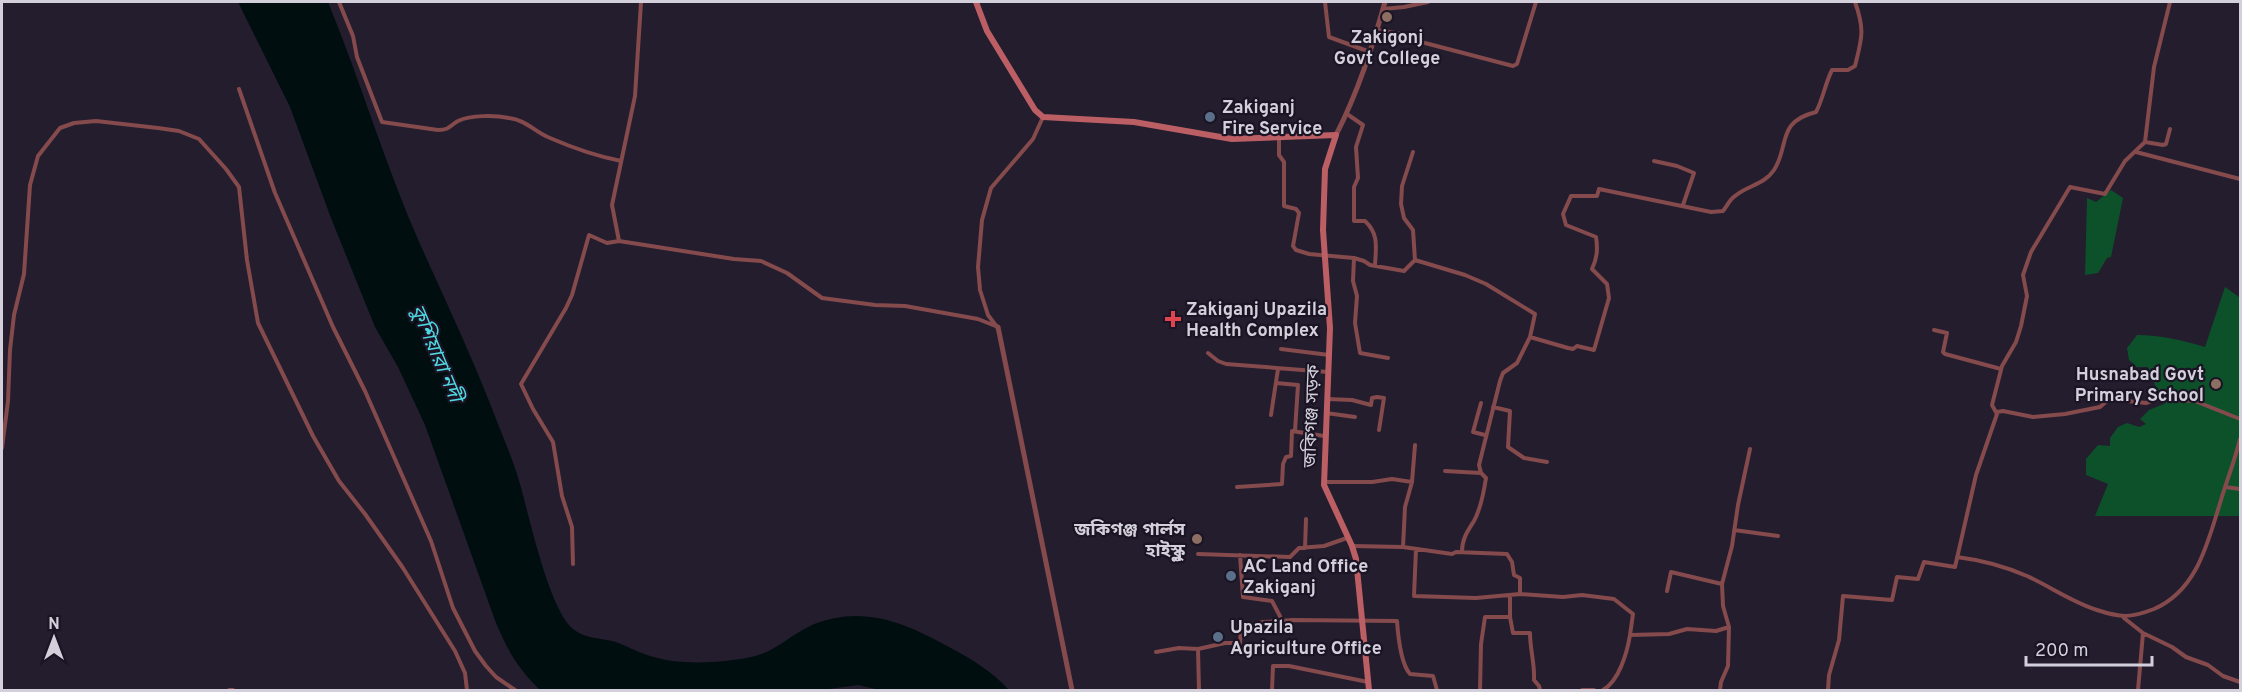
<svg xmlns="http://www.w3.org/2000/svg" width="2242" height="692" font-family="Overpass,'Noto Sans Bengali',sans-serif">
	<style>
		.green { fill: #0c512a }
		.water { fill: #010e10 }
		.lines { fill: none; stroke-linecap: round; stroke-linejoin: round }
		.minor { stroke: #844a4c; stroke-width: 4 }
		.tertiary { stroke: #844a4c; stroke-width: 5 }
		.secondary { stroke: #bc5f64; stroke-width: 6 }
		.education-dot { fill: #8d6e63; stroke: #1a1424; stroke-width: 2 }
		.service-dot { fill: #5c6f8a; stroke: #1a1424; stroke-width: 2 }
		.health-dot { fill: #e0444e; stroke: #1a1424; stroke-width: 2 }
		.labels { text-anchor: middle; stroke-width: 4.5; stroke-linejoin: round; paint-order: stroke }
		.poi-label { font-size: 18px; font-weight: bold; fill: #d3d0db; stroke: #1a1424; text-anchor: start }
		.street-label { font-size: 18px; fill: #d3d0db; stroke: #1a1424 }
		.water-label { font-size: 20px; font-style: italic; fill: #50d8e2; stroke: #1a1424 }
	</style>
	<rect width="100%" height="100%" fill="#231d2e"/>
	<path class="green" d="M2111,190L2123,198L2111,257L2107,258L2098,273L2085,275L2087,198L2096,202Z
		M2225,287L2239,297L2240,291V516H2095L2108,484L2086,475V459L2098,445L2110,446V438L2118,427L2127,423L2139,427L2146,424L2140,419L2149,410L2164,404L2166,400L2157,390L2148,367H2137L2129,360L2127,348L2137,335C2161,335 2182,340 2205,347Z"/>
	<path class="water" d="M238,2H328C361,82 385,165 420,244C447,304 475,363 498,424C506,444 514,463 520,484C529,515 549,610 573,629C585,639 602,638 616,642C629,647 641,654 654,657C680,665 719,663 746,658C774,654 788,636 812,625C862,604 906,623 949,647C971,659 992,671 1009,690H880L858,685L822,690H540C517,667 509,653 496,623L425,425L398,367L375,327L331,218L290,107Z"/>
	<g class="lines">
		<path class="minor" d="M339,2L353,36L357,57L382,122L438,130C450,130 449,126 458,121C471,115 494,115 509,118C526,120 535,132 550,138C573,148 596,156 621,161
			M641,2L635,96L612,205L619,241L734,259L761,261L787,273L822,298L875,305L905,306L978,319L998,327
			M1325,2L1329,37L1370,52
			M1383,9L1404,7L1428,2
			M1377,30L1402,34L1425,43L1513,66L1517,64L1536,2
			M239,89L275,193L333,327L365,391L431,541L453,608L475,651L486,666L496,677L515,690
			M1347,114L1363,125L1356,147L1358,178L1354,187V221H1365C1379,234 1376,247 1375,265
			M1279,137V155L1284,162V206L1296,209L1299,213L1293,246L1296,250L1309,254L1354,258L1364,261L1370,265L1404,271L1415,260L1413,230L1404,218L1401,204L1402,186L1413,152
			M2145,142L2163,145L2166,144L2170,129
			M2136,152L2240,179
			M1654,161L1677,166L1694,173L1683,205
			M1354,258L1353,281L1357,296L1355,323L1360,353L1388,358
			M1415,260L1465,275L1486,284L1535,314L1530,337
			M997,327L988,315L980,290L978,267L982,220L991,188L1033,139L1043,117
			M1934,330L1947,333L1943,352L1945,354L2001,369
			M1281,349L1329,355
			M1208,353L1218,361L1226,364L1328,372
			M1276,383L1298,385L1295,431
			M1327,399L1352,400L1371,405L1372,398L1377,397L1384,398L1379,430
			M1481,403L1473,432L1485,435
			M1493,407L1510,411L1508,447L1524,458L1547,462
			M1997,412L2003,411L2033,417L2065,414L2100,407L2109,399L2146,403L2157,399L2195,401L2240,419
			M1326,413L1355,417
			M1271,415L1278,369
			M2,448L8,401L10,350L14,315L24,274L30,185L38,156L60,128L74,123L96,121L158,128L179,131L199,139L226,169L239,187L247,260L258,323L313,436L339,481L365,514L403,568L455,651L465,673L467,690
			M1445,471L1481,473
			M1324,482H1372L1392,479L1412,482
			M1237,487L1282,484L1283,464L1286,457L1291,456L1292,431L1324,436
			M2225,487L2240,489
			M1734,530L1778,536
			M1352,546L1403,547L1452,554L1456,552L1507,554L1512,562L1514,575L1520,578V594
			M1403,547L1405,507L1412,482L1415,445
			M1305,548L1306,519
			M1416,549L1414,596L1476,598L1520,594L1563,597L1582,595L1614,599L1633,614L1630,635L1669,634L1687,629L1716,631L1729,627
			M1462,552C1462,539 1467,532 1474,521C1480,510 1484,491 1486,478L1481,473L1479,465L1500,381L1503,373L1517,363L1530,337L1568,348L1573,349L1577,346L1594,350L1609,298L1607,284L1592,269C1597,258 1598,250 1596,237L1566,225L1563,214L1571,196H1597L1599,189L1711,212L1723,211C1727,206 1730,199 1735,196C1748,185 1764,185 1774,170C1790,145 1776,122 1816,112C1823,99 1825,84 1832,70H1848L1855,66C1862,38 1865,30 1855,2
			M1198,554L1290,557L1299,548L1324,546L1347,538
			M1240,555L1243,597L1272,601L1282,620
			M1957,557C1981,560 2004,566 2027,576C2051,587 2072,602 2097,610C2121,618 2131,618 2154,609C2198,590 2208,541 2221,500C2227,480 2235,460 2240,439
			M573,564L572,527L562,496L553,442L533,409L521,384L566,308L572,295L589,235L607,243L619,241
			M1667,591L1671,572L1722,584
			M1510,595V617L1513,633H1530C1530,650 1535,664 1534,680L1539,686L1540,690
			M2124,618L2143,633L2172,647L2186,657L2208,665L2223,676L2240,682
			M1198,649L1225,643H1240L1241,628L1263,622L1293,620L1397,621C1398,635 1401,664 1410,674L1433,676L1437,690
			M1156,652L1179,648L1198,649L1199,690
			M229,690H233
			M1272,690L1273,666H1289L1368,682
			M1480,690L1481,644L1485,617H1510
			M1582,690H1594
			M1603,690C1619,681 1627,653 1630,635
			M1720,690L1721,682L1728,666L1729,627L1723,606L1722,584L1732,546L1738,505L1750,449
			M1828,690L1829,675L1839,640L1843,596L1892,600L1897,577L1918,579L1924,562L1955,567L1976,475L1997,414L1992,405L2002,366L2016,342L2021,326L2027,296L2023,275L2031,252L2070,187L2105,194L2125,161L2145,142L2154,67L2170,2
			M2138,690L2143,633"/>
		<path class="tertiary" d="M1336,135C1358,92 1372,48 1385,2
			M998,327L1072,690"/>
		<path class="secondary" d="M976,2L987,31L1035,110L1043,117L1134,122L1232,139L1336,135L1325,169L1323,230L1330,328L1324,485L1352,546L1356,559L1369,690"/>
	</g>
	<g class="education-dot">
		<circle cx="1387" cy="17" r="6"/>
		<circle cx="2216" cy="384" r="6"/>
		<circle cx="1197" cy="539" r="6"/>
	</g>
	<g class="service-dot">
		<circle cx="1210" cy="117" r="6"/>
		<circle cx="1231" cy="576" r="6"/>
		<circle cx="1218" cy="637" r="6"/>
	</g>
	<path class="health-dot" d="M1170 310h6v6h6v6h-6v6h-6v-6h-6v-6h6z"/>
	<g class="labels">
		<g class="poi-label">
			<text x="1387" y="43" text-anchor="middle">Zakigonj<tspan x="1387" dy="21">Govt College</tspan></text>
			<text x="1222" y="113">Zakiganj<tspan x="1222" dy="21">Fire Service</tspan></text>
			<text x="1186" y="315">Zakiganj Upazila<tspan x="1186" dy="21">Health Complex</tspan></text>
			<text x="2204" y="380" text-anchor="end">Husnabad Govt<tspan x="2204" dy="21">Primary School</tspan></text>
			<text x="1185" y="535" text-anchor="end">জকিগঞ্জ গার্লস<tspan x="1185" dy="21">হাইস্কুল</tspan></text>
			<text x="1243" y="572">AC Land Office<tspan x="1243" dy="21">Zakiganj</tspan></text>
			<text x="1230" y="633">Upazila<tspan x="1230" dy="21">Agriculture Office</tspan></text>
		</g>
		<g class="street-label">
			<text transform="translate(1311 416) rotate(-88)" y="6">জকিগঞ্জ সড়ক</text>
		</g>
		<g class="water-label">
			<text transform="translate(437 353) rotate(67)" y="7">কুশিয়ারা নদী</text>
		</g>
	</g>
	<rect width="2242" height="692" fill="none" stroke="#d3d0db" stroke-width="6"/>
	<g transform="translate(54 638)" stroke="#1a1424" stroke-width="4.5" paint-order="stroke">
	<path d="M0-4.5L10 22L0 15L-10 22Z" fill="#d3d0db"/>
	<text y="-9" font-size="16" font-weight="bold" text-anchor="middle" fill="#d3d0db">N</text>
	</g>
	<path d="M2026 656v9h126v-9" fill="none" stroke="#d3d0db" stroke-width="3"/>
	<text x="2035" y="656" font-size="18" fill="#d3d0db" stroke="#1a1424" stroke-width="4.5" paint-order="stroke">200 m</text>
</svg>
